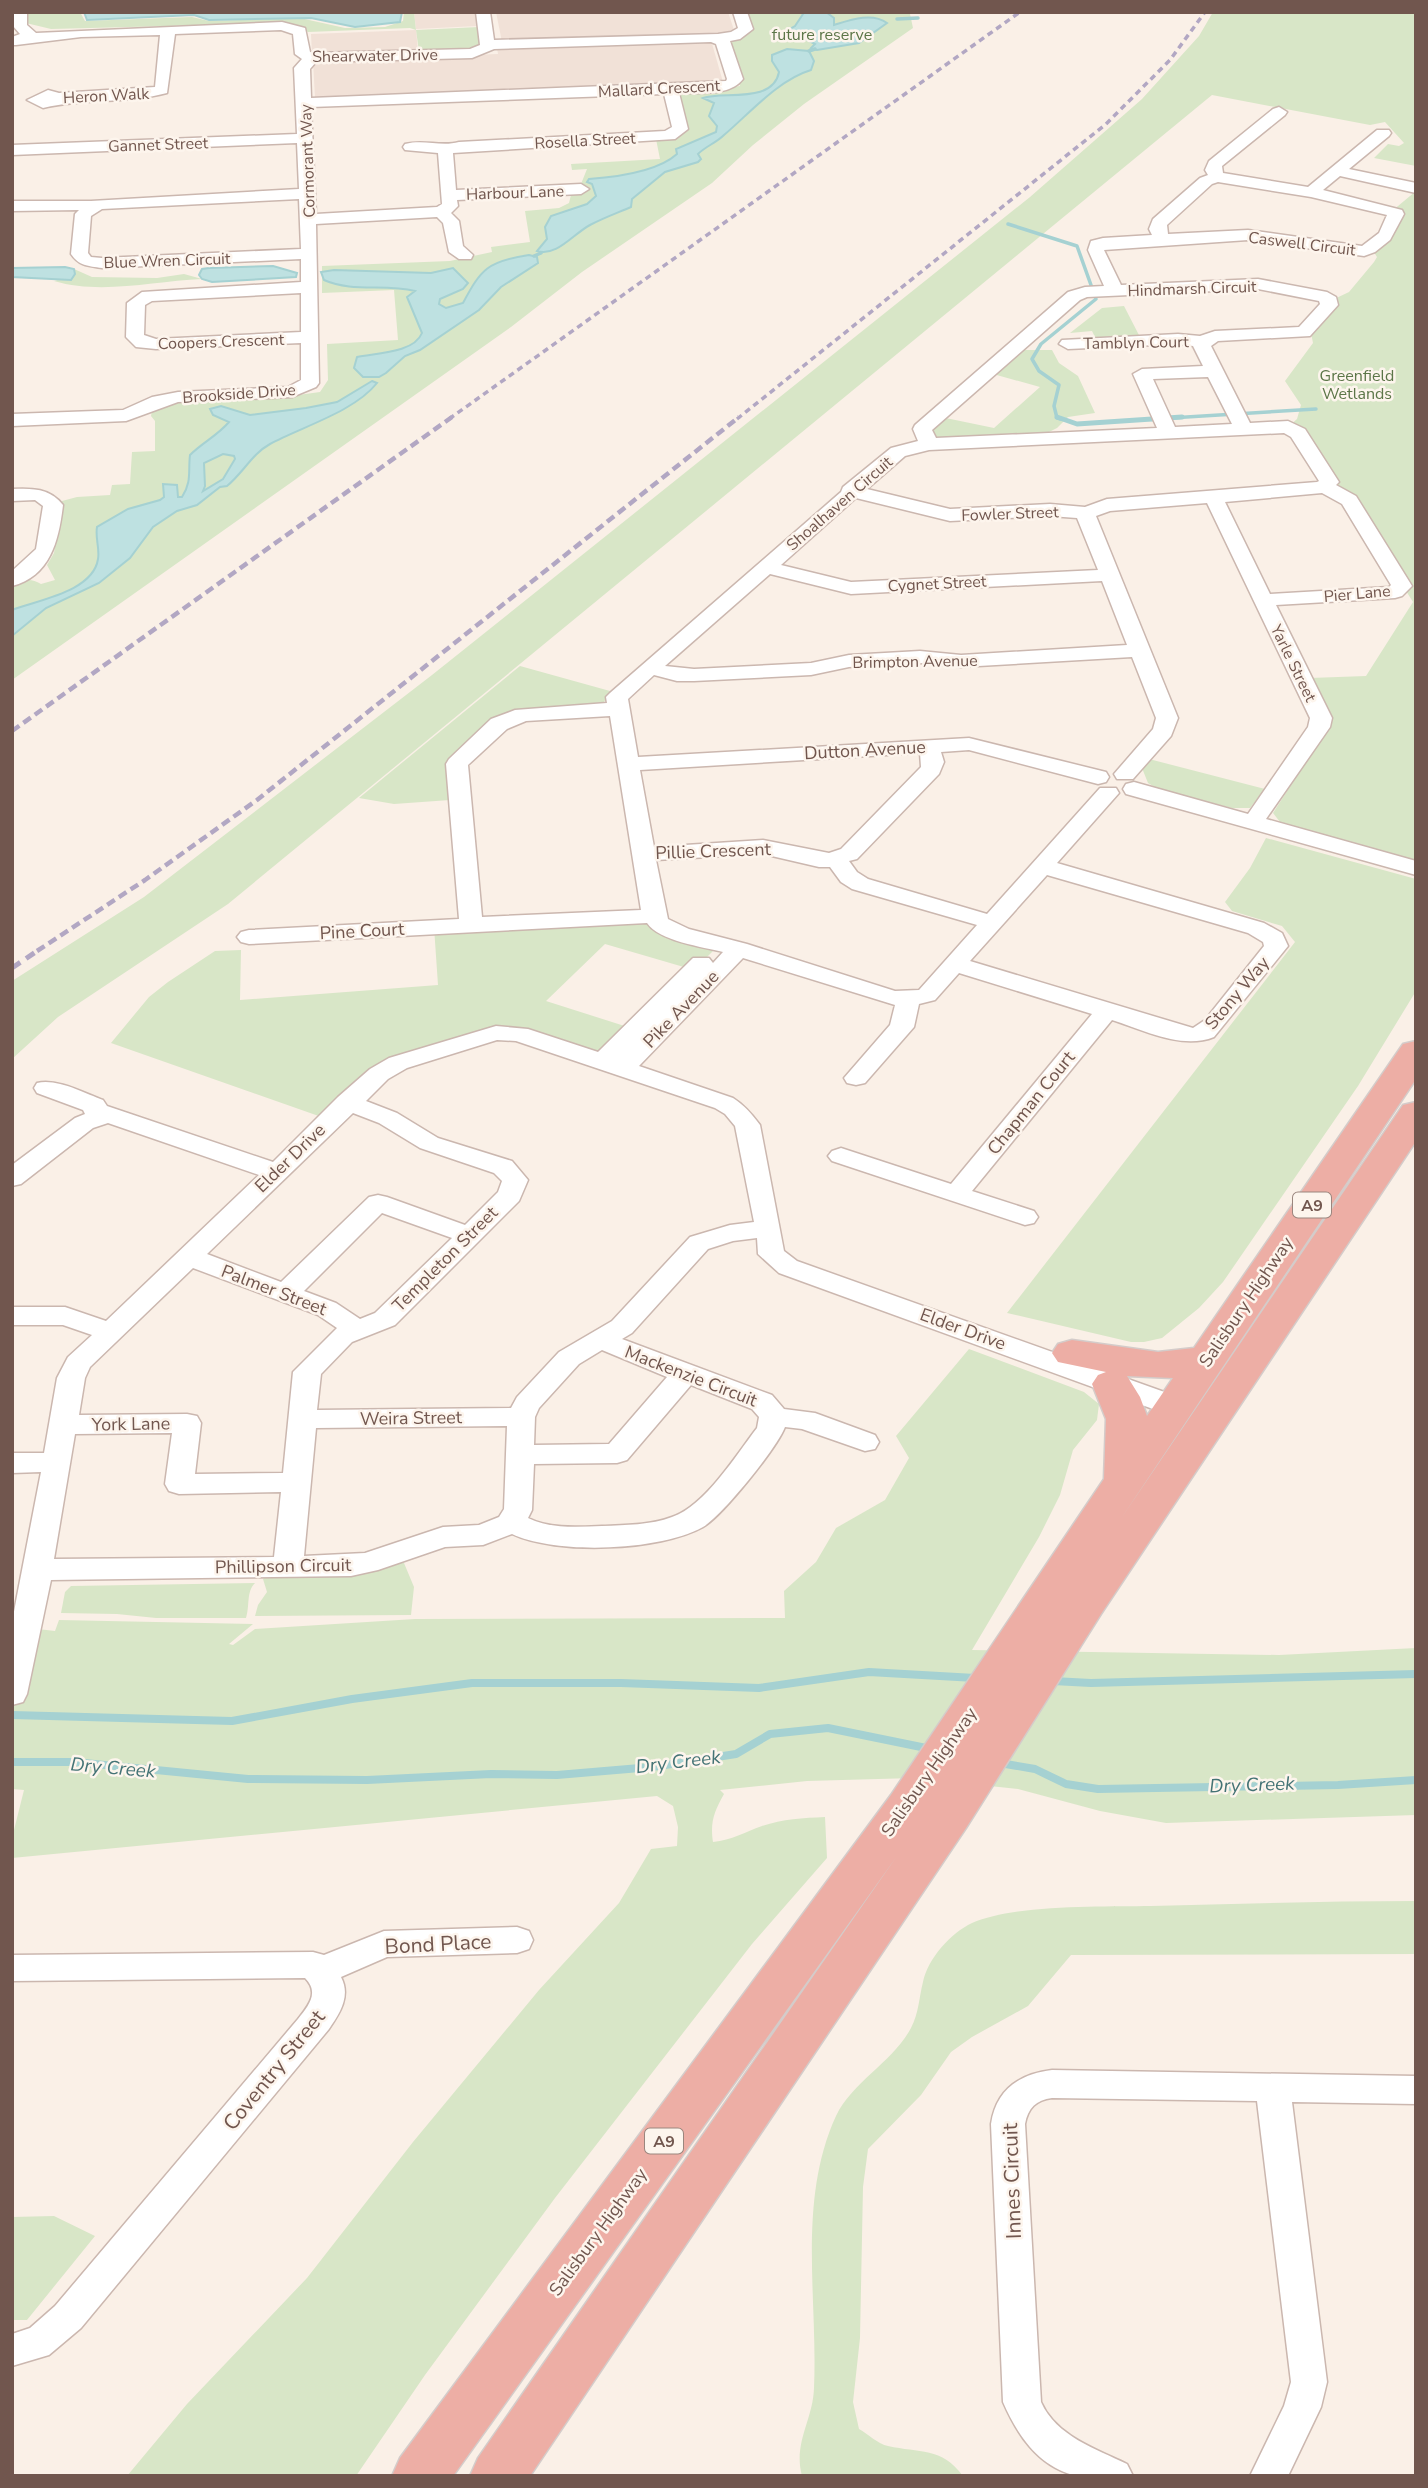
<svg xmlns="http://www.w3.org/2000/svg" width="1428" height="2488" font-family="'Nunito Sans',sans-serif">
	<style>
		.residential { fill: #f1e1d7 }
		.green { fill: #d8e6c7 }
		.water { fill: #bee1e1; stroke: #a5d1d2; stroke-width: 2; fill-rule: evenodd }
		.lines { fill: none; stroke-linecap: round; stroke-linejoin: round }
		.stream-far2 { stroke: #a5d1d2; stroke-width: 3.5 }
		.stream-far1 { stroke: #a5d1d2; stroke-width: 5 }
		.stream { stroke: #a5d1d2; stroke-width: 8 }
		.minor-casing { stroke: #cbb7af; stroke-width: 3 }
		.highway-casing { stroke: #d4ccca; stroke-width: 3 }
		.minor { fill: #fff; fill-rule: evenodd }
		.highway { fill: #edaea5; fill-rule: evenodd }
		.rail-far2 { stroke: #b2a7c3; stroke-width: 3.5; stroke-dasharray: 6 4.5; stroke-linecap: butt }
		.rail-far1 { stroke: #b2a7c3; stroke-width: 4.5; stroke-dasharray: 9 5; stroke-linecap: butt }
		.rail { stroke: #b2a7c3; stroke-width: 5; stroke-dasharray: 10 7; stroke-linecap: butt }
		.labels { text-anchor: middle; stroke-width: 5; stroke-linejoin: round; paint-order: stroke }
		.far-park-label { font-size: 16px; fill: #5c7648; stroke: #fdf5ed }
		.far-street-label { font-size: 16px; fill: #71564e; stroke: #fdf5ed }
		.shield { fill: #fdf5ed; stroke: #9b867e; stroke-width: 2 }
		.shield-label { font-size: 16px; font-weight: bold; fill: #71564e }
		.street-label { font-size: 18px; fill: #71564e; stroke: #fdf5ed }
		.water-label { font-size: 19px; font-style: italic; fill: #447375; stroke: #fdf5ed }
		.near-street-label { font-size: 21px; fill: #71564e; stroke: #fdf5ed }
	</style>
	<rect width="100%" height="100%" fill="#faf0e7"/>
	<path class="residential" d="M414,12H476L478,26L416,29Z
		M496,12H728L735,33L502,42Z
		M416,30L418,51L312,55L311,34Z
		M711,40L723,82L315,98L313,61L498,54L497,48Z"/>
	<path class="green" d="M27,12H80L85,21L192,17L209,21L300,18L345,28L385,27L403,21L404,12H414L416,30L479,27L481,47L419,52L416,30L410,28L308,32L299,26L283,23L51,29L26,23Z
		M744,12H907L910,14L913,28L804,104L753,145L712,183L582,272L511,327L12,680V585C23,580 30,577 41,584L55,580L47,565L54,553L62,501L77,497L110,495L112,485L130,484L132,452L155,451V421L151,416L152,411L178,401L291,396L320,392L328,380L327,344L398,340L394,290L322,293V266L450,261L492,252L491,247L530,242L525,211L559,208L569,203L571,195L584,193L581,184L587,169L572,170L571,164L660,159L656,139L680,136L687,129L678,93L740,86L729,42L751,31Z
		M1213,12H1416V166L1374,158L1388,144L1399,146L1404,143L1385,122L1370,125L1212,95L228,904L58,1017L12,1059V981L144,897L432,675L1030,197L1142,99L1199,36Z
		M1416,191V860L1280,822L1273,813L1332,721L1310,678L1366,676L1413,602L1349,500L1288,427L1297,419L1301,405L1285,381L1313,343L1310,328L1330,301L1349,292L1374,262L1377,257L1372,249L1392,211Z
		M74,269L92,277L157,278L184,274L202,279C154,281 101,295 54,281L72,276Z
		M1124,306L1141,339H1096L1092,331L1070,333L1102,308Z
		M1022,350H1052L1059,363L1078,376L1095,413L1068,417L1057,428L1037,438L929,444L923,434L936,416L994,428L1040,387L986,372Z
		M520,666L610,691L603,704L530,710L452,757L450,800L394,804L359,798Z
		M1149,759L1265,789L1250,808H1232L1158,789L1148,783L1142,768Z
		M1266,838L1416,879V991L1358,1086L1223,1282L1199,1308L1162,1338L1144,1342H1131L1007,1313L1295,942L1282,926L1232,911L1225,902L1250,868Z
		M654,916L720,944L694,970L605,944L546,1001L634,1029L602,1062L519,1034L398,1064L330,1120L111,1043L149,997L168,982L215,951L241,950L240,1000L438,985L434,927Z
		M969,1349L1084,1392L1099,1404L1097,1420L1073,1450L1060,1495L1039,1537L972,1650L1279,1655L1416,1648V1815L1166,1823L1100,1811L1018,1789L914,1778L807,1781L720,1790L724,1794C714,1812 710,1822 713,1842C732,1840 745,1832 762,1826C783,1819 803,1818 825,1817L827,1858L752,1944L555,2198L425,2375L356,2476H127L187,2404L307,2278L413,2142L539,1990L619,1903L651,1849L677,1846L678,1827L673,1806L657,1796L12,1858V1838L24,1790L12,1789V1626L55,1631L59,1620L253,1624L229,1644L233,1645L255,1629L415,1619L785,1618L784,1591L816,1562L836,1528L885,1500L909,1458L896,1436Z
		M400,1563H404L414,1587L411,1615L255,1616L258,1605L267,1592L263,1579L266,1576L363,1573Z
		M255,1583C246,1592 250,1606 246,1618H156L117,1614L61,1613L65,1592L71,1586Z
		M1416,1901V1954L1071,1955L1028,2006L972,2037L951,2052L921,2095L868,2149L863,2187L860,2338L853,2402L859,2429C868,2434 878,2444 888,2446C919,2453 942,2447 963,2476H802C793,2443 813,2420 814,2388C818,2299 797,2201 836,2116C853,2081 893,2062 911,2028C919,2013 919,1997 923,1982C928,1958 951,1933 972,1923C1015,1904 1103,1907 1151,1906C1239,1904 1327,1901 1416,1901Z
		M54,2216L95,2236L27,2320H12V2217Z"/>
	<path class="water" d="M84,12H402L400,22L355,27L311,18L209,20L194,15L87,20Z
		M800,12H826L834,18V25C850,20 872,12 887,23L859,43L817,50L811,48L815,44L788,30L795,26L803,14Z
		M787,49L809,51L814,61L811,70C778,80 750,113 724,135C716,143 706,146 698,154L701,159L698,162L665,172L632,199L631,207C617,213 603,218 590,225C573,234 557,257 537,251L547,239L545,227L551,216L587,204L596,196L592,184L587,182L589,179C617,177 657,172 677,154L676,149L716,132L717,126L709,116L714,103L703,98C723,91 773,104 779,72L772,61V55Z
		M529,255L537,257L538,263L501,287L479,310L420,350L405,356L386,373L379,377H363L354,368L357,357C376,353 414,353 422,333L407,297L415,291C385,283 353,293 324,280L321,272L334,270L431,273L453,268L468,283L463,289L440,299L439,304L446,308L463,303C481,269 488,261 529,255Z
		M273,266L297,273L296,277L212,282L202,279L199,275L202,269L209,268Z
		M65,267L74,269L75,274L71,280L12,277V268Z
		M372,381L377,383C354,412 301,427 270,444C252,454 243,473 227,486L220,487L197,505L177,511L153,527L130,558L99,583L46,608L12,636V610C37,600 93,592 98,559C100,549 95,538 97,527L128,509L160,500L164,497L163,484L177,485L178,497H182C192,482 188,471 190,455C203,442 217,436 229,422L213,415L210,409L221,406L250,415L306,408L337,402ZM223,454L234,456L235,459L223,479L203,491L205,486L204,463Z"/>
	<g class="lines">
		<path class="stream-far2" d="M897,19L918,18
			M809,51L815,49
			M1008,224L1077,246L1096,299L1041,344L1032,359L1039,371L1059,385L1054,406L1057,418L1061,419
			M534,256L541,253
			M1154,419L1316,409"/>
		<path class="stream-far1" d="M1057,417L1077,424L1182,417"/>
		<path class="stream" d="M1053,1681L1091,1683L1416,1674
			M12,1715L232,1721L352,1699L472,1683H621L759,1688L869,1672L975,1678
			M12,1762H74L248,1779L367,1780L491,1774L557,1775L652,1767L736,1754L770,1734L828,1728L931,1749
			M1000,1763L1035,1769L1066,1784L1098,1789L1338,1785L1416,1780"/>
		<defs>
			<path id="minor" d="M13,12H27V25L36,33L282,22L305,28L310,52L314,53L470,49L480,45L476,12H490L494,40L718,34L731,32L738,28L733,12H747L753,29L740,39L730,41L743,79C729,97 699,92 679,93L688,129L675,139L453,153L456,190L581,184L589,189L581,194L457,200L458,206L451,213L459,221L463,246L473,255L471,259H459L449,252L443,223L437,217L316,224L319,383L316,387L292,397L178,402L126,421L12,426V414L123,410L152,397L178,392L288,387L301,380V343L156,349L136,347L126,337L127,303L142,292L301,282V259L102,268C88,266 79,266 71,254L75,214L79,210L12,211V201H91L299,189L297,143L12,155V145L297,134L294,68L302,59L295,54L293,34L281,30L175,34L167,93C126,104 84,98 43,108L27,100L48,90L59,93L155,87L160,35L81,37L16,45H12V37L20,34L13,26ZM711,42L716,44L727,79L726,81L311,98L310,69L316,62L472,58L494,49ZM664,94L672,127L665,131L459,142C441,147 424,139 405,144L403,147L405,150L438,153L442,204L437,207L316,214L311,107ZM299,199L301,249L102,258L91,257L88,253L91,216L102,209ZM301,293V332L156,339L144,335L145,305L152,301Z
				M1279,107L1287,112L1285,115L1222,166L1223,173L1308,187L1377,130H1389L1391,133L1389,136L1349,169L1416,183V193L1340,176L1323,190L1402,210L1404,214L1390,240L1375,252L1364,256L1248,240L1104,250L1121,285L1258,279L1327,292L1336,297L1338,305L1310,336L1218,341L1211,346L1250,423L1288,421L1305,429L1339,482L1336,485L1356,496L1412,586L1402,596L1395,598L1276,605L1332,718L1330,727L1266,819L1416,861V875L1126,794L1123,789L1126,784L1134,782L1248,814L1308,727L1310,718L1207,503L1110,511L1096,516L1178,718L1171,736L1133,779H1117L1114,774L1153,729L1156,718L1132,657L961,667L920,663L849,667L811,675L694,681H677L654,675L628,699L638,757L969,738L1106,772L1109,777L1106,782L1098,784L969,750L941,752L944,762L939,774L857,859L849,861L857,872L868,879L987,914L1100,788H1116L1119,793L1057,863L1264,923L1282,933L1288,946L1214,1037C1182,1050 1143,1030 1112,1020L972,1191L1034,1211L1038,1217L1034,1223L1025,1225L832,1161L828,1156L832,1151L841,1148L951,1184L1092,1014L959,973L935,1000L919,1004L914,1027L865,1083L856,1085L847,1083L844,1078L890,1025L895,1005L743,958L639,1066L733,1098C744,1105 752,1114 760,1125L784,1251L797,1261L1184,1399L1188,1406L1184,1413L1174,1415L1164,1413L779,1273L758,1254L757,1238L733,1241L708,1249L632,1333L622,1339L772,1395L784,1409L815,1413L875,1435L879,1442L875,1449L865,1451L802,1429L785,1427C777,1448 722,1516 703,1527C660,1551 556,1555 512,1534L483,1545L445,1547L378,1570L351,1576L51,1580L27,1694L23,1702L12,1705V1622L41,1472L12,1473V1453H44L57,1378L68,1357L92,1335L63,1325H12V1307H65L106,1321L259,1175L108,1123L93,1128L21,1184L12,1186V1165L75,1118L85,1114L83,1110L37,1093L34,1088L37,1083C57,1078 84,1093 103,1100L107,1106L273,1162L338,1097L370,1069L389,1058L496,1026L528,1029L598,1052L693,958H709L713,963L723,952C703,947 659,941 647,923L249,944L241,942L237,937L241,932L249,930L459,919L446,764L449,759L491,719L515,710L607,703L606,697L610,693L841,492L843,487L891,448L918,441L913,429L915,425L1068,292L1085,287L1104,286L1088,250L1091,241L1103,238L1152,235L1149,229L1153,219L1200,178L1208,175L1205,170L1209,161L1273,109ZM1218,182L1311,197L1387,215L1379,233L1362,246L1248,230L1168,234L1167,225L1212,184ZM1258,289L1319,301L1320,304L1299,327L1215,331L1200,336L1178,334L1062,340L1059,344L1068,349L1178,344L1193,346L1203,366L1142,369L1133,374L1157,428L936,438L932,430L1080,300L1087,297ZM1208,377L1232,424L1175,427L1153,379ZM1284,433L1291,437L1319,481L1317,482L1107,499L1085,507L1050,504L950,509L867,489L905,456L929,450ZM1322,493L1342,504L1391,585L1389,587L1270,594L1225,502ZM856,498L950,521L1050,516L1077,518L1098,570L851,582L781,565ZM770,574L851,594L1102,581L1127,645L961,655L920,651L849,655L811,663L694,669L665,666ZM610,716L641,910L482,917L468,765L507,729L526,721ZM920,753L921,767L841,849L829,853L763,840L654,847L640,770ZM763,854L819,867H830L841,882L852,889L977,925L919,990L895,991L747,944L689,929L668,919L656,860ZM1047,875L1248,933L1263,942L1264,946L1205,1020L1193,1028L970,961ZM497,1040L516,1041L715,1108L725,1114L735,1126L754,1222L730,1225L690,1237L612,1321L559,1352L517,1397L511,1408L317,1410L321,1374L352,1342L395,1325L519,1201L528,1180L512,1161L438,1138L397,1113L366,1101L388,1079L407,1068ZM353,1113L379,1123L420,1148L494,1173L502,1181L498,1192L465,1225L387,1197L378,1195L369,1197L281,1282L207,1254ZM382,1213L452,1238L375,1313L360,1319L336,1303L304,1291ZM193,1268L318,1315L337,1328L293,1372L283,1473L195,1474L201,1423L197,1416L187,1414L79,1415L85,1378L90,1367ZM602,1350L667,1377L609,1444L534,1445L535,1417L539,1408L579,1364ZM691,1385L752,1409L759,1417L757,1428C736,1455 705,1506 672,1517C651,1525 625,1525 602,1526C577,1527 550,1529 528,1518L532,1510L534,1464L617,1463L627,1460ZM507,1426L504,1509L499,1517L479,1525L443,1527L365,1553L304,1556L316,1428ZM172,1433L165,1484L169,1491L179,1494L281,1492L274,1557L54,1559L75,1434Z
				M12,489C32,488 50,488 63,505C59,539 51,576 12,586V571L36,549L43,506L35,500L12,501Z
				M517,1927L529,1931L533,1940L529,1949L517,1953L387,1957L341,1977C351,1996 340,2013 329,2029L81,2328L49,2355L12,2366V2334L30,2328L55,2306L298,2019C308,2006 320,1993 305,1978L12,1981V1955L313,1952L324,1955L384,1931Z
				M1052,2070L1416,2076V2104L1292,2102L1327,2382L1321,2407L1288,2476H1250L1284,2406L1291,2382L1257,2101L1052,2098C1036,2100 1028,2108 1025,2124L1041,2402C1056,2436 1096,2449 1127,2464L1133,2476C1115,2476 1090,2480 1073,2475C1037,2465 1017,2434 1003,2402L991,2124C996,2090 1019,2074 1052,2070Z"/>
			<path id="highway" d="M1416,1041V1079L1120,1520L1403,1105L1416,1102V1141L1101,1614L966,1828L530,2476H470L478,2458L897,1856L453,2476H392L400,2458L891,1795L1104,1479L1106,1419L1092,1384L1098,1375L1106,1372L1058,1362L1052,1353L1058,1344L1072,1340L1158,1352L1194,1348L1403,1044ZM1127,1376L1173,1378L1147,1416L1140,1397Z"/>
		</defs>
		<use href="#minor" class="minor-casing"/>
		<use href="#highway" class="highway-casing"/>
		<use href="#minor" class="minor"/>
		<use href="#highway" class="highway"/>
		<path class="rail-far2" d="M449,419L1020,12
			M737,419L1106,124L1170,60L1205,12"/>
		<path class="rail-far1" d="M12,731L452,417
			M37,951L145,880L257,800L739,417"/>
		<path class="rail" d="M12,968L40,949"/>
	</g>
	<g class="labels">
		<g class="far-park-label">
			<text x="822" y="40">future reserve</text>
			<text x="1357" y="381">Greenfield<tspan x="1357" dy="18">Wetlands</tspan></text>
		</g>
		<g class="far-street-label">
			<text transform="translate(375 55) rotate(-1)" y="6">Shearwater Drive</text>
			<text transform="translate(659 88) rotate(-3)" y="6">Mallard Crescent</text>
			<text transform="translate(106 95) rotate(-3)" y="6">Heron Walk</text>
			<text transform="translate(585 140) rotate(-3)" y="6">Rosella Street</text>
			<text transform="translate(158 144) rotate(-2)" y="6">Gannet Street</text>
			<text transform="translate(307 161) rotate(-92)" y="6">Cormorant Way</text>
			<text transform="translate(515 192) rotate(-2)" y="6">Harbour Lane</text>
			<text transform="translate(1302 243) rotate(7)" y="6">Caswell Circuit</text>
			<text transform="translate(167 260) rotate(-2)" y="6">Blue Wren Circuit</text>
			<text transform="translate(1192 288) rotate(-2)" y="6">Hindmarsh Circuit</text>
			<text transform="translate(221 341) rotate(-2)" y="6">Coopers Crescent</text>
			<text transform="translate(1136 342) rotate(-1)" y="6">Tamblyn Court</text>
			<text transform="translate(239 393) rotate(-4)" y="6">Brookside Drive</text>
			<text transform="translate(839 503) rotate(-41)" y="6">Shoalhaven Circuit</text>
			<text transform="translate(1010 513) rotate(-2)" y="6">Fowler Street</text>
			<text transform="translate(937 583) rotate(-3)" y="6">Cygnet Street</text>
			<text transform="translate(1357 593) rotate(-5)" y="6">Pier Lane</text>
			<text transform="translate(915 661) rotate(-1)" y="6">Brimpton Avenue</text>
			<text transform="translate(1294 663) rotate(64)" y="6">Yarle Street</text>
		</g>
		<g class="shield">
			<rect x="1293" y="1192.5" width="38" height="25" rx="5"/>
			<rect x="645" y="2128.5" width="38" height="25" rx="5"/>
		</g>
		<g class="shield-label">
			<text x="1312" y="1211">A9</text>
			<text x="664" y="2147">A9</text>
		</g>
		<g class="street-label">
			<text transform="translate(865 750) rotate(-3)" y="6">Dutton Avenue</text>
			<text transform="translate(713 851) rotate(-2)" y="6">Pillie Crescent</text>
			<text transform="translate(362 931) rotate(-3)" y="6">Pine Court</text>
			<text transform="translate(1237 993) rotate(-50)" y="6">Stony Way</text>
			<text transform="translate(681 1009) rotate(-46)" y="6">Pike Avenue</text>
			<text transform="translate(1031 1103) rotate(-51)" y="6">Chapman Court</text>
			<text transform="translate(290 1158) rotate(-44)" y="6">Elder Drive</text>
			<text transform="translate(445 1259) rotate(-45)" y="6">Templeton Street</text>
			<text transform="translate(274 1290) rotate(21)" y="6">Palmer Street</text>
			<text transform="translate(1246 1302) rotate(-56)" y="6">Salisbury Highway</text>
			<text transform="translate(963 1329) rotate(20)" y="6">Elder Drive</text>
			<text transform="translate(691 1376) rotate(21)" y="6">Mackenzie Circuit</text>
			<text transform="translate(411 1418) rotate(-1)" y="6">Weira Street</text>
			<text transform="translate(131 1424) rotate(-1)" y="6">York Lane</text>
			<text transform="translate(283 1566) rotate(-1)" y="6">Phillipson Circuit</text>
			<text transform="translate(929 1772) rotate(-55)" y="6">Salisbury Highway</text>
			<text transform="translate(598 2232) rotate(-54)" y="6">Salisbury Highway</text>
		</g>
		<g class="water-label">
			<text transform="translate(678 1761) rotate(-7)" y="7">Dry Creek</text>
			<text transform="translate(113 1767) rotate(5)" y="7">Dry Creek</text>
			<text transform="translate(1252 1784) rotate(-2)" y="7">Dry Creek</text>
		</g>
		<g class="near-street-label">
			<text transform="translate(438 1944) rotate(-3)" y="7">Bond Place</text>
			<text transform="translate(274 2070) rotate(-51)" y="7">Coventry Street</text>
			<text transform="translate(1012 2181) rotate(-92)" y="7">Innes Circuit</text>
		</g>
	</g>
	<rect width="1428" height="2488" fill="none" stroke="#71564e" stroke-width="28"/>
</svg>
